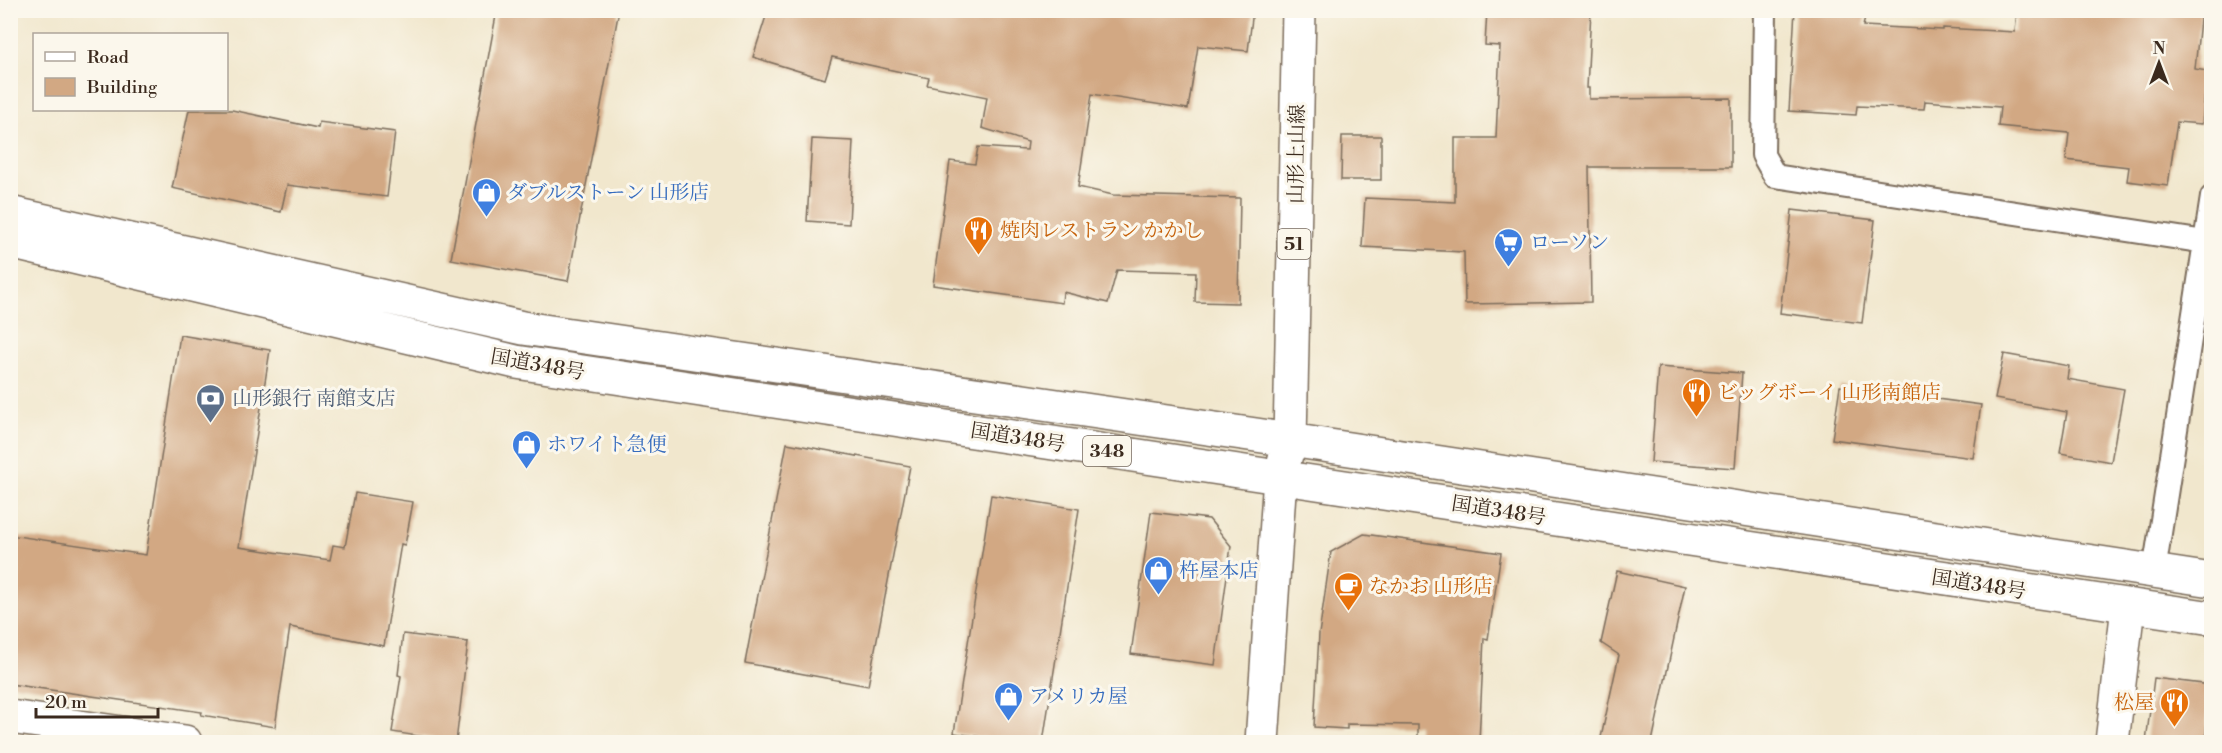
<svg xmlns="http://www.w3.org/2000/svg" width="2222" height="753" font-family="'Libre Bodoni','Noto Serif JP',serif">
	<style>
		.building { fill: #d2a883 }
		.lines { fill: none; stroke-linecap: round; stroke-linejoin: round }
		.lane-casing { stroke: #7b6c5b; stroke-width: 26 }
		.street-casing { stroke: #7b6c5b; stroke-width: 36 }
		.secondary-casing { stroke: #7b6c5b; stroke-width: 36 }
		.primary-casing { stroke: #7b6c5b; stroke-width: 36 }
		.highway-casing { stroke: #7b6c5b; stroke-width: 36 }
		.lane { stroke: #fff; stroke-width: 22 }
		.street { stroke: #fff; stroke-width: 33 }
		.secondary { stroke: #fff; stroke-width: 33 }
		.primary { stroke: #fff; stroke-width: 33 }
		.highway { stroke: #fff; stroke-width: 33 }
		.labels { text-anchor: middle; stroke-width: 6; stroke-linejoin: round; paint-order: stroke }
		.shield { fill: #fbf7ec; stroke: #75685c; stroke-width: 1.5 }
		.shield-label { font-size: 18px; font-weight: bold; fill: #3b2a1e }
		.street-label { font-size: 20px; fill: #3b2a1e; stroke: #fbf7ec }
		.shop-label { font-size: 20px; fill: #366cbe; stroke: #fbf7ec; text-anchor: start }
		.food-label { font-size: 20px; fill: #c56008; stroke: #fbf7ec; text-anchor: start }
		.service-label { font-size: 20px; fill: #4e5e75; stroke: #fbf7ec; text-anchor: start }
	</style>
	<rect width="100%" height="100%" fill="#fbf7ec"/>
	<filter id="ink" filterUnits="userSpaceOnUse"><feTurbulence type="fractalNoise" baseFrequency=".0167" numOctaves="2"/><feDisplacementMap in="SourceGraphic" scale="12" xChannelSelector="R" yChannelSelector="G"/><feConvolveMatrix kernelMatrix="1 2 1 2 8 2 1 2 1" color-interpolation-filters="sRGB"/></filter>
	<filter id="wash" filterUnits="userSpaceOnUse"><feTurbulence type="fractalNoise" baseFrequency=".008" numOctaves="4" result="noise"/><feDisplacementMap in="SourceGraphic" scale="24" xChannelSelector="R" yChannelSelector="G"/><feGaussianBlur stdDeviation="1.35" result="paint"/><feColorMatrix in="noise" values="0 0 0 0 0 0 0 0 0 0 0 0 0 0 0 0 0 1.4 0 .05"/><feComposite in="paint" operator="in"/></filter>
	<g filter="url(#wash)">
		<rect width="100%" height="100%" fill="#f1e7cd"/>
		<g id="blocks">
			<path class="building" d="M497,10H619L568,281L451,259Z
				M768,10H1253L1248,51L1198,46L1188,109L1092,94L1078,187L1113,195L1240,198L1238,303L1195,302L1196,272L1117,270L1108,303L1063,292L1062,303L933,285L950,161L975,164L978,147L1027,150L1028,142L982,128L987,97L927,85L929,78L832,57L825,79L753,57Z
				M1487,10H1591L1587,88H1589V99L1731,98V167H1589L1591,302L1465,304L1464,252L1362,247L1365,198L1455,202V138H1496L1500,46L1485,45Z
				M1795,10H1867L1863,26L1943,30V28L2015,32L2017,10H2201L2195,69L2207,71L2202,124L2177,122L2168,186L2127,181L2129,167L2066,160L2069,133L1998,126L2000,107L1925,101L1924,109L1857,106L1856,115L1789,111Z
				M189,110H232L318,128L319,122L395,132L387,197L287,185L281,212L172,188Z
				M1342,136H1381V180H1341Z
				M812,139L853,141L849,224L807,221Z
				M1792,210L1875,220L1862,323L1780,313Z
				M180,335L270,350L239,547L330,560L333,545L345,547L355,493L413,502L405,545L401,544L384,646L290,627L275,727L201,715L202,712L10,684V535L146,555Z
				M2004,354L2069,366L2067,379L2124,389L2111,462L2060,453L2067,412L1995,399Z
				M1658,367L1742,373L1735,468L1651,462Z
				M1840,386L1981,405L1973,458L1832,439Z
				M787,443L910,466L868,686L745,663Z
				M991,495L1079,509L1043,742H1015L954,733Z
				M1151,512L1209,519L1231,546L1215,665L1131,654Z
				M1364,534L1501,553L1488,639L1484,638L1479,742H1418V725L1347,724V729L1314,727L1319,634L1331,552Z
				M1617,571L1685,586L1652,742H1600L1619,655L1601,643Z
				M403,634L468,642L456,742L392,732L401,676L398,675Z
				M2154,678L2211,685L2205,742H2146Z"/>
		</g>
	</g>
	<g filter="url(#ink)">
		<use href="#blocks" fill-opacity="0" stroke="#7b6c5b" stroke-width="1.5"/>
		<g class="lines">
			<defs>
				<path id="lane" d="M1765,10L1763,155L1775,176L2212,243
					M2154,572L2212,197"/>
				<path id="street" d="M10,717L185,742
					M2112,742L2128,607"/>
				<path id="secondary" d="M1262,742L1280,477"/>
				<path id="primary" d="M1280,477L1290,440L1299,10"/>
				<path id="highway" d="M10,213L523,328L1290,440L2212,580
					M10,242L516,362L2212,618"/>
			</defs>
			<use href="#lane" class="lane-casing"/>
			<use href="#street" class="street-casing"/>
			<use href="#secondary" class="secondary-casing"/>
			<use href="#primary" class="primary-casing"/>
			<use href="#highway" class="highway-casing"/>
			<use href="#lane" class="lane"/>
			<use href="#street" class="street"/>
			<use href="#secondary" class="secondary"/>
			<use href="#primary" class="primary"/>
			<use href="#highway" class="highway"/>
		</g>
	</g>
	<defs>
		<symbol id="shop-pin" viewBox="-11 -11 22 30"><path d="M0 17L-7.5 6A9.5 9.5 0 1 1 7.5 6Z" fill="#3f7fe0" stroke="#fbf7ec"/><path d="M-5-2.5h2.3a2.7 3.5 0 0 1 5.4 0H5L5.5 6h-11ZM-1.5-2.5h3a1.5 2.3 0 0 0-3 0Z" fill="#fff"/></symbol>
		<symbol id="restaurant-pin" viewBox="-11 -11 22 30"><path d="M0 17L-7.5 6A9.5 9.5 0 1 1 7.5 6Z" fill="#e8710a" stroke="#fbf7ec"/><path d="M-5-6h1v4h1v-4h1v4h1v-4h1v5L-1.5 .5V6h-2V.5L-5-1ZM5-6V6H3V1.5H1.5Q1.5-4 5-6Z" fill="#fff"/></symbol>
		<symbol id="supermarket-pin" viewBox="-11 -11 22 30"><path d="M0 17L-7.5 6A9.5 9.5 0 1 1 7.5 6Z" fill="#3f7fe0" stroke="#fbf7ec"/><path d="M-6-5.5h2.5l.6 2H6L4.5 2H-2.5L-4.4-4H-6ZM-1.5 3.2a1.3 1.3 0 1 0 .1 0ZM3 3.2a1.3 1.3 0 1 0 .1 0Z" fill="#fff"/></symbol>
		<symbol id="bank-pin" viewBox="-11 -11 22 30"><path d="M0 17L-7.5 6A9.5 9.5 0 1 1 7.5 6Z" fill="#5c6f8a" stroke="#fbf7ec"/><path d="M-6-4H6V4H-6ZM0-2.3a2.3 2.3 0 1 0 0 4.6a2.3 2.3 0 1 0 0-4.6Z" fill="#fff"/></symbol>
		<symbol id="cafe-pin" viewBox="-11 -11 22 30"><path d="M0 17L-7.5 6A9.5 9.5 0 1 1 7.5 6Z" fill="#e8710a" stroke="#fbf7ec"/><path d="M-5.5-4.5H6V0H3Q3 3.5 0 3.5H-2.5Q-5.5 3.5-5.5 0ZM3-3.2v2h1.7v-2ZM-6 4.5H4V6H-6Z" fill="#fff"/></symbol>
	</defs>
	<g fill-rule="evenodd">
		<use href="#shop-pin" x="470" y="176" width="33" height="45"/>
		<use href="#restaurant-pin" x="962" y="214" width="33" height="45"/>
		<use href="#supermarket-pin" x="1492" y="226" width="33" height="45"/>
		<use href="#restaurant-pin" x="1680" y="376" width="33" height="45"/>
		<use href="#bank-pin" x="194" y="382" width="33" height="45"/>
		<use href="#shop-pin" x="510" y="428" width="33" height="45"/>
		<use href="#shop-pin" x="1142" y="554" width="33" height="45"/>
		<use href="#cafe-pin" x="1332" y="570" width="33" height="45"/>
		<use href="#shop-pin" x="992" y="680" width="33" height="45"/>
		<use href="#restaurant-pin" x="2158" y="686" width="33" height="45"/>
	</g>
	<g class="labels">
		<g class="shield">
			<rect x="1277.5" y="229" width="33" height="30" rx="4.5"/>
			<rect x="1083" y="436" width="48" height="30" rx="4.5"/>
		</g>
		<g class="shield-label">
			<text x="1294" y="250">51</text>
			<text x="1107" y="457">348</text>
		</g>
		<g class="street-label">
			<text transform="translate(1296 154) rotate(-89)" y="7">山形上山線</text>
			<text transform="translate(538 364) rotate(10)" y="7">国道348号</text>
			<text transform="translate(1018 437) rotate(9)" y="7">国道348号</text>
			<text transform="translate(1499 510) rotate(9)" y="7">国道348号</text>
			<text transform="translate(1979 584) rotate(9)" y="7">国道348号</text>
		</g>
		<g class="shop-label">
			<text x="507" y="199">ダブルストーン 山形店</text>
			<text x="1530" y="249">ローソン</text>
			<text x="547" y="451">ホワイト急便</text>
			<text x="1179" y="577">杵屋本店</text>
			<text x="1029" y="703">アメリカ屋</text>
		</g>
		<g class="food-label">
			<text x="1000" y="237">焼肉レストラン かかし</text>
			<text x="1718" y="399">ビッグボーイ 山形南館店</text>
			<text x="1369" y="593">なかお 山形店</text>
			<text x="2154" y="709" text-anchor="end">松屋</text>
		</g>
		<g class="service-label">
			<text x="232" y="405">山形銀行 南館支店</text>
		</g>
	</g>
	<rect width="2222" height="753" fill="none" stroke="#fbf7ec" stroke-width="36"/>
	<rect x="33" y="33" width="195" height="78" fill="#fbf7ec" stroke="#aea59a" stroke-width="1.5"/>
	<rect x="45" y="52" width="30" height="9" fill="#ffffff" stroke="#aea59a" stroke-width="1.5"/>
	<text x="87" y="63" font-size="18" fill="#3b2a1e">Road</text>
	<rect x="45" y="78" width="30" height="18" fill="#d2a883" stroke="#aea59a" stroke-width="1.5"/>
	<text x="87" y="93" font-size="18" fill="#3b2a1e">Building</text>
	<g transform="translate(2159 63)" stroke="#fbf7ec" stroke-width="4.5" paint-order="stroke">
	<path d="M0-4.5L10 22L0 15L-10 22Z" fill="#3b2a1e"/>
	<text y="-9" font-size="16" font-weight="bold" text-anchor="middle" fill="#3b2a1e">N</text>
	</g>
	<path d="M36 708v9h122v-9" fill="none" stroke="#3b2a1e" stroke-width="3"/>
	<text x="45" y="708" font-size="18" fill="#3b2a1e" stroke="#fbf7ec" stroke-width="4.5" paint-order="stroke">20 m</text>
</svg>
